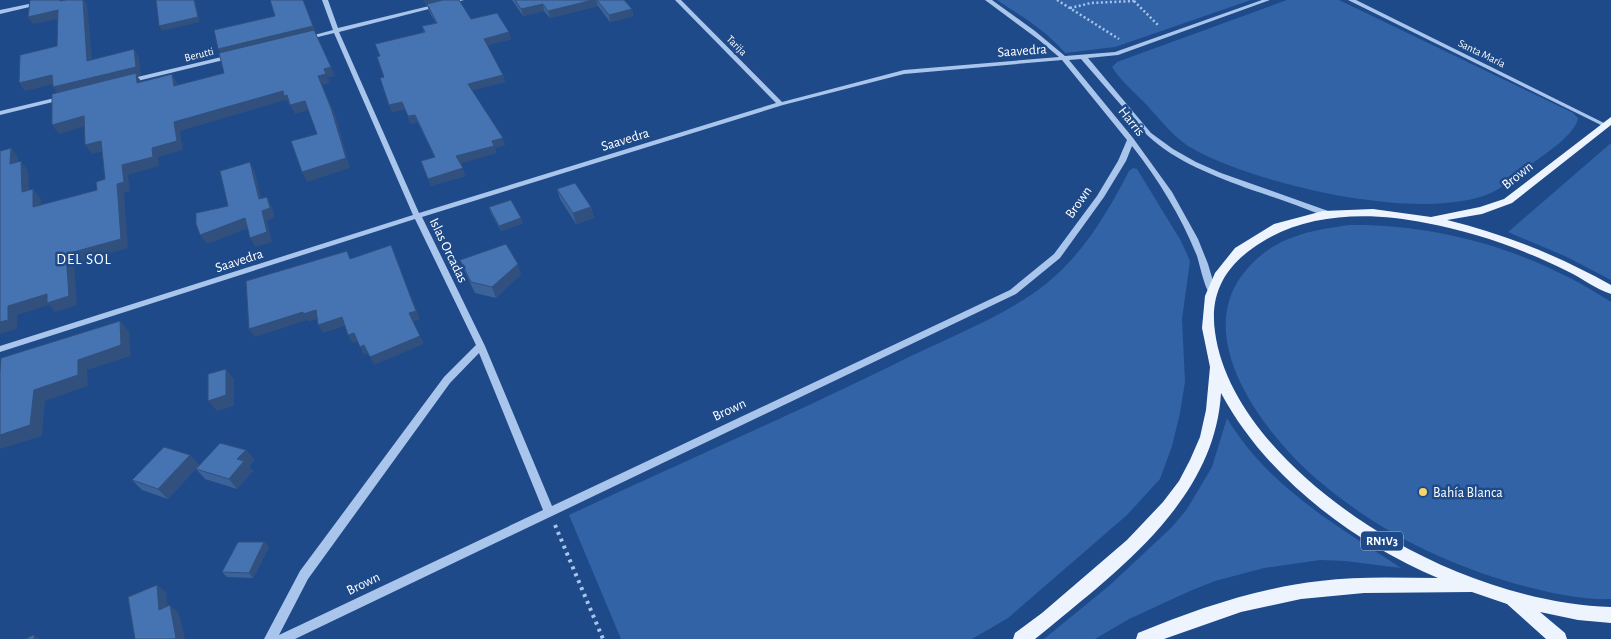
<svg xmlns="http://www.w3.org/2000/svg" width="1611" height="639" font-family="'Alegreya Sans',sans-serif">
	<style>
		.green { fill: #3263a7 }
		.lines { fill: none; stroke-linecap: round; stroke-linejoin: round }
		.path-far1 { stroke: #a9c5eb; stroke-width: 2.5; stroke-dasharray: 2 2.5; stroke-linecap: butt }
		.path { stroke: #a9c5eb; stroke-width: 4; stroke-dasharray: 3 4.5; stroke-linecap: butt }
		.minor { fill: #a9c5eb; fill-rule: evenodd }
		.major { fill: #eef4fe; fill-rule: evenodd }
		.wall { fill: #3c6399 }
		.shaded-wall { fill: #31507d }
		.building { fill: #4673b2; stroke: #31507d }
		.poi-dot { fill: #fad468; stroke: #1e4a89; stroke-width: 2 }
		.labels { text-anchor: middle; stroke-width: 5; stroke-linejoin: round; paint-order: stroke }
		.far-street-label { font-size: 11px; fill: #fff; stroke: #1e4a89 }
		.shield { fill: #1e4a89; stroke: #bcc9dc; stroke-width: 1 }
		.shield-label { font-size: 12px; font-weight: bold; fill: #fff }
		.street-label { font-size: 14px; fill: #fff; stroke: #1e4a89 }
		.poi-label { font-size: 14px; fill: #fff; stroke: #1e4a89; text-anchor: start }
		.neighbourhood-label { font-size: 15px; letter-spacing: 1px; fill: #fff; stroke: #1e4a89 }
	</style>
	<rect width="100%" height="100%" fill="#1e4a89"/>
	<path class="green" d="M997,0H1251L1115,47L1065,53C1046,30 1021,16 997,0Z
		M1287,0H1339L1573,113L1578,118C1575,135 1546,153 1533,163C1520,172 1507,185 1493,192C1425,224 1259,185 1195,150C1174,139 1159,118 1143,101C1132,90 1120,80 1112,67L1117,62Z
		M1611,143V280L1567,257L1508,232Z
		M1133,168L1137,169L1181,241L1190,261L1182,319L1185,382L1180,413L1172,446L1160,479L1127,515L1008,618L972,639H621L569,515C683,462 798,412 911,356C953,336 1012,312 1047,283C1083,254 1108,212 1129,171Z
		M1349,225C1441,224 1533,251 1611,302V599C1586,600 1560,595 1536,589C1457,570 1381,534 1319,481C1268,438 1191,341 1243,274C1256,257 1273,244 1294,237C1312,230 1330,228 1349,225Z
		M1227,418C1268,487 1336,525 1401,568L1345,561L1320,560L1264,568L1215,581L1190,591L1129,619L1095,639H1044L1110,585L1172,527L1187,509L1212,467Z"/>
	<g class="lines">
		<path class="path-far1" d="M1057,0L1119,39
			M1134,1L1158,25
			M1070,8L1091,3L1134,1"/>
		<path class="path" d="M555,525L603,639"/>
		<path class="minor" d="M48,0H59L0,14V10Z
			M322,0H328L338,28L454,0H464L339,32L419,213L776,103L675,0H681L782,102L904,70L1059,57L1039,40L985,0H992L1035,31L1065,56L1115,52L1262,0H1270L1118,55L1088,58L1151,133L1173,149L1196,162L1221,173L1331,212L1332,214L1331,216H1325C1301,207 1277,198 1252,190C1215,176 1177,163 1147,135L1081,59L1069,60L1133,138L1172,192L1198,239L1208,264L1216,291L1215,293L1212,294C1211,293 1209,293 1209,292C1205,289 1199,262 1197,256C1181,216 1158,179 1132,146L1126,161L1104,197L1060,258L1016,294L295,639H264L300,571L444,377L476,345L415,219L0,352V346L413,215L334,33L306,40L303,38L333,30ZM1062,60L1127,140L1118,161L1097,196L1054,254L1010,290L552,506L485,346L422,217L783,105L904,74ZM479,353L543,510L279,635L308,579L450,383Z
			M1348,0H1356L1608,125L1607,126H1603Z
			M230,55L232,56V58L129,83L126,81L129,79Z
			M63,96L66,98L65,99L0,115V111Z"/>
		<path class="major" d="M1611,117V125L1512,203L1482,214L1447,220C1505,234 1559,256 1611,285V294C1595,289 1582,278 1567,271C1523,249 1475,232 1426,223C1372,212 1310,212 1262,242C1228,263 1209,290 1215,332C1227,421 1320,499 1394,541C1457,577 1538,605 1611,607V623L1578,620L1540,612L1565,633L1567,639H1546L1507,604L1472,592L1364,593L1301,599L1241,612L1164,639H1136L1138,633C1196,609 1257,588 1320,581C1359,576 1399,578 1438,578C1351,541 1266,477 1221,393C1215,499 1120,569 1045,631L1035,639H1013L1015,633L1042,613L1127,540L1163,502L1179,481L1190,460L1200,437L1206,410L1210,367L1202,328L1205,296L1215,273L1235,248L1274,224L1323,211L1373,209L1431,217L1480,207L1504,199Z"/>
	</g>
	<path class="wall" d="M424,0H459L471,19L511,39L487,45L503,75L505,82L472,90L505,145L495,148L496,153L460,163L465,176L431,186L421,161L435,158L418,122L411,124L405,109L392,112L380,56L424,33L422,26L436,23L429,11L427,5H426Z
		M512,0H624L632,9L633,16L610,22L598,6L550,18L544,11L523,16Z
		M557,189L591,207L594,218L576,224L560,199Z
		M489,207L523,223L501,231L491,213Z
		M460,260L521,274L496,298L475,293L464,270Z
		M246,450L254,460L249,466L253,471L237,489L205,479L196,469Z
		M190,455L199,465L168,499L142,490L132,480Z
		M264,542L269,547L253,578L227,577L222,572Z"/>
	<path class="shaded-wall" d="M83,0H84L87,4L93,68L87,61Z
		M194,0H195L200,22L162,31L159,26Z
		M303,0L316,32L222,55L218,49Z
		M424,0H447L426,5Z
		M593,0H596L598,6L550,18L548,11Z
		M543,4L544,11L523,16L521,9Z
		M632,9L633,16L610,22L609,15Z
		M58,10L63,18L33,24L28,17Z
		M509,32L511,39L486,46L484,39Z
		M134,49L139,57L141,75L137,76L142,82L58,95L53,87Z
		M331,67L335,76L328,78L324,69Z
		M172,74L177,83L180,95L174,86Z
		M326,74L330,83L322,85L336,117L350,168L307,182L302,172L346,158L318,76Z
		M52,75L58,83L25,91L19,83Z
		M503,75L505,82L470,91L468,84Z
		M283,91L287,95L292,104L289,105L286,100L180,131L183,150L158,157L159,166L128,175L130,191L124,193L128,248L74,264L77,305L55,312L49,305L17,315V329L0,334V322L8,306L66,254L117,184L122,165L152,148L174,122Z
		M305,101L309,110L295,114L290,105Z
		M402,102L405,109L392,112L389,105Z
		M415,115L418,122L411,124L408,116Z
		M84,116L90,125L59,134L52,125Z
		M503,138L505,145L495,148L496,153L459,164L456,156L492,141Z
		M101,141L108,150L92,154L85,145Z
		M11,148L18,157V174L10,164Z
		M21,161L28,171L30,202L22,192Z
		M250,162L255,172L264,209L259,199Z
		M463,168L465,176L431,186L428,179Z
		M33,189L41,199L40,216L33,207Z
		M267,197L272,207L275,217L267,221L272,242L255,247L250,238L262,211Z
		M591,207L594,218L576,224L573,213Z
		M245,218L251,227L207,244L200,235Z
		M521,218L523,223L501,231L499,226Z
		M391,245L420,319L413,322L409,313Z
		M518,264L521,274L496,298L492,287Z
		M316,310L320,318L308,322L307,320L255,337L249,329L303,312Z
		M342,317L347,325L323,333L318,325Z
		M120,321L129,331L131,356L87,370L88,386L45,401L42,436L0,449V435L34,390L78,360Z
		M354,333L358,341L352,343L348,335Z
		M420,336L424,344L374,365L370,357Z
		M364,345L369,353L364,355L360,347Z
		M226,369L234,379V406L217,411L208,401Z
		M246,450L254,460L249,466L253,471L237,489L229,479L237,459Z
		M190,455L199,465L168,499L158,489Z
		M264,542L269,547L253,578L249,573Z
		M157,585L166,592L169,618L159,610Z
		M170,605L179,613L185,639H174Z
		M34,635L40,639H34Z"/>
	<path class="building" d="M30,0H60V1L66,0H83L87,61L134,49L136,67L53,87L52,75L19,83L20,55L57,46L58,10L28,17Z
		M156,0H194L198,17L159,26Z
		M270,0H303L313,26L218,49L214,30L275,16Z
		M443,0H459L471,19L497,13L509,32L484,39L503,75L468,84L503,138L492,141L494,146L456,156L463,168L428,179L421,161L435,157L415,115L408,116L402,102L389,105L380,78L384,77L377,57L380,56L375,44L425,32L422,26L437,23L427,4Z
		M515,0H593L548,11L543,4L521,9Z
		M597,0H624L632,9L609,15Z
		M314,30L331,67L324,69L326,74L318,76L331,108L346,158L302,172L291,141L317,134L305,101L290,105L287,95L284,96L283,91L174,122L177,141L152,148L153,157L122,165L124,182L117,184L121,239L66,254L69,296L47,303V294L8,306V320L0,322V151L11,148L10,164L21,161L22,192L33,189V207L97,190L96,182L105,179L101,141L85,145L84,116L52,125V94L136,73L137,83L172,74L174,86L224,73L219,53Z
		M250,162L259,199L267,197L270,208L262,211L267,232L250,238L245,218L200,235L196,224V213L228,206L220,171Z
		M575,183L591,207L573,213L557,189Z
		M511,200L521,218L499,226L489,207Z
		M506,244L518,264L492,287L471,282L460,260Z
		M391,245L416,311L409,313L420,336L370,357L364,345L360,347L354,333L348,335L342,317L318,325L316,310L303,314V312L249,329L246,281L347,251L350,259Z
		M120,321L121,345L78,360V375L34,390L30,425L0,435V372L1,358Z
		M226,369V395L208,401V374Z
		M220,443L246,450L237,459L244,461L229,479L196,469Z
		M164,447L190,455L158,489L132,480Z
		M238,542H264L249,573L222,572Z
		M157,585L159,610L170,605L176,638L174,639H135L128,597Z
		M34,635V639H25Z"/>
	<circle class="poi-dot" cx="1423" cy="492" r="5"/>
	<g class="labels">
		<g class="far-street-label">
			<text transform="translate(737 45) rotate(45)" y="4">Tarija</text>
			<text transform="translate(1482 53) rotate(26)" y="4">Santa María</text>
			<text transform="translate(199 54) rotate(-14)" y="4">Berutti</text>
		</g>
		<rect class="shield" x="1361" y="531.5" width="42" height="19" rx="4"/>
		<g class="shield-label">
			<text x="1382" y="545">RN1V3</text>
		</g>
		<g class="street-label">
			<text transform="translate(1022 50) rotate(-4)" y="5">Saavedra</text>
			<text transform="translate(1132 121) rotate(51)" y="5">Harris</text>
			<text transform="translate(625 139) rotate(-17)" y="5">Saavedra</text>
			<text transform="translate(1517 175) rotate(-38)" y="5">Brown</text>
			<text transform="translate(1078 202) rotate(-55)" y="5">Brown</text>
			<text transform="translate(449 250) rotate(64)" y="5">Islas Orcadas</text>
			<text transform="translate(239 260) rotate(-18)" y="5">Saavedra</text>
			<text transform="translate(729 409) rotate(-25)" y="5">Brown</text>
			<text transform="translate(363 583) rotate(-26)" y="5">Brown</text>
		</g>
		<g class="poi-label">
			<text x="1433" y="497">Bahía Blanca</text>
		</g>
		<g class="neighbourhood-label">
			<text x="84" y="264">DEL SOL</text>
		</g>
	</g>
</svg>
